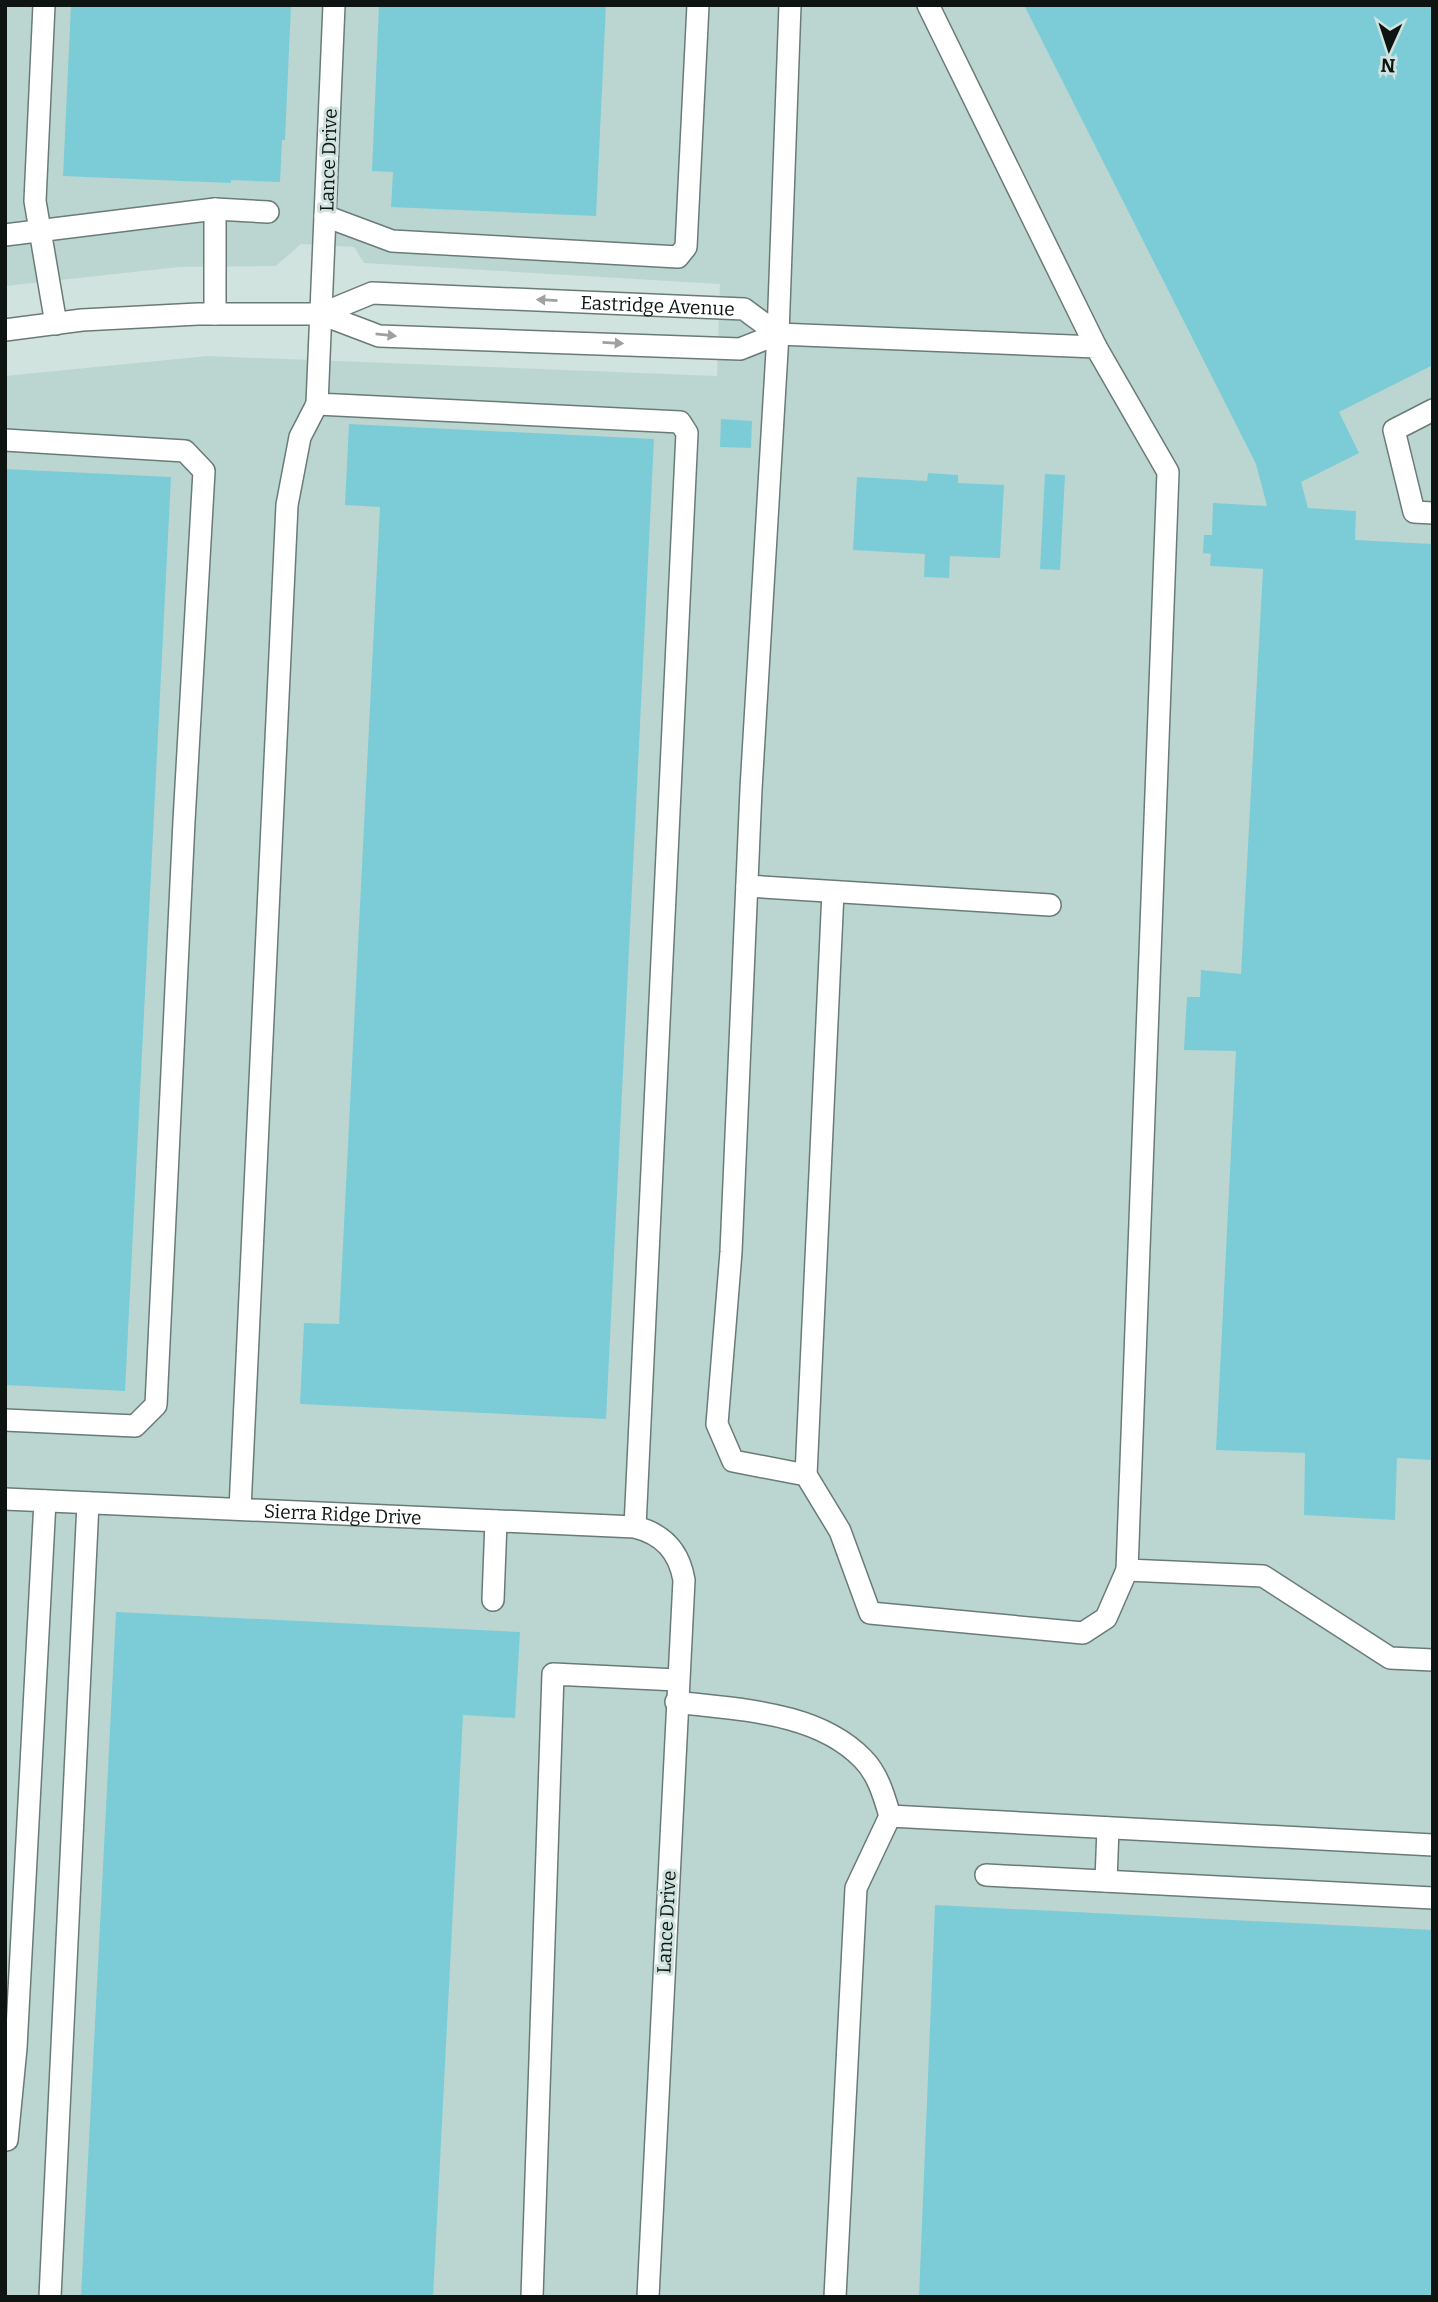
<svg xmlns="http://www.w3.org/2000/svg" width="1438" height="2302" font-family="Bitter,serif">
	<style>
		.built { fill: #bbd6d0 }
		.building { fill: #7cccd8 }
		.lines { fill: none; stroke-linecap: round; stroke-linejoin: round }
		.minor-casing { stroke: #6a7b77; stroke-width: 24 }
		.minor { stroke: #fff; stroke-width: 21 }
		.oneway { fill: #9ea1a0 }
		.labels { text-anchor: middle; stroke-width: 6; stroke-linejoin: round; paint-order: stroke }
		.street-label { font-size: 19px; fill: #0d1412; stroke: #d0e3de }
	</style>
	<rect width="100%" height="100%" fill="#d0e3de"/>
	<path class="built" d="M5,5H1433V2297H5V376L208,356L717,376L720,284L364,263L354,247L301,244L276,266L179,267L5,286Z"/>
	<path class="building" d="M71,5H291L285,140H282L280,182L231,180V183L63,176Z
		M379,5H606L596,216L391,207L393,172L372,171Z
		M1024,5H1433V365L1339,412L1359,453L1301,482L1308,508L1356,511L1355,540L1433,544V1460L1397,1458L1395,1520L1304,1515L1305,1453L1216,1450L1236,1051L1184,1050L1187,997H1200L1201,970L1241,974L1263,569L1210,566L1211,554L1203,553L1204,535H1212L1213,503L1267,506L1256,464Z
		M721,419L752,421L751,448L720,447Z
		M349,424L654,439L606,1419L300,1404L304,1323L339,1324L380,507L345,505Z
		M5,469L171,477L125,1391L5,1385Z
		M928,473L958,475V483L1004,485L1000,558L950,556L949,578L924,577L925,554L853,550L857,477L927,481Z
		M1045,474L1065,475L1060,570L1040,569Z
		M116,1612L520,1632L515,1718L463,1715L433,2297H81Z
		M935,1905L1433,1930V2297H919Z"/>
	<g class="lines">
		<defs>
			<g id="minor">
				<path d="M44,5L35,201L56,324"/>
				<path d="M334,5L317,404L680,422L687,433L635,1527"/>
				<path d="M790,5L778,334L751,789L731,1252L717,1424L733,1461L806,1475L840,1531L870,1613L1083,1633L1106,1618L1127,1570"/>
				<path d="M928,5L1096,347"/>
				<path d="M215,209L268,212"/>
				<path d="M325,216L392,241L678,257L686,247L698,5"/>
				<path d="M5,235L215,209V314"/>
				<path id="s1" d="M321,314L372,293L744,309L778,334"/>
				<path d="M5,330L82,320L198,314H321L379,336L740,349L778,334L1096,347L1168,472L1127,1570L1263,1576L1390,1658L1433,1660"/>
				<path d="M1433,410L1394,430L1414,512L1433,513"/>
				<path d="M5,440L185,451L204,471L184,821L156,1405L135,1426L5,1420"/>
				<path d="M747,886L1050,905"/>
				<path d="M806,1475L833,892"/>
				<path id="s2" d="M5,1499L635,1527C663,1534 679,1551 684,1580L648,2297"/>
				<path d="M240,1509L287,505L300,437L317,404"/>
				<path d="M493,1600L496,1521"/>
				<path d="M676,1702C738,1710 817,1711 863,1759C878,1774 884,1796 890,1816L1433,1845"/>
				<path d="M986,1875L1433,1898"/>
				<path d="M1106,1881L1108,1828"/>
				<path d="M7,2140L16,2048L45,1501"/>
				<path d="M50,2297L88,1503"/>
				<path d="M532,2297L553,1674L677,1680"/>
				<path d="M835,2297L856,1888L890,1816"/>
			</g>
		</defs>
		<use href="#minor" class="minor-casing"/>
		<use href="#minor" class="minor"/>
	</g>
	<defs><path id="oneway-solid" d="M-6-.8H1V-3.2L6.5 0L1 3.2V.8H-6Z" transform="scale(1.75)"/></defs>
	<g class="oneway">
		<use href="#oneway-solid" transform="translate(547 300) rotate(-177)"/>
		<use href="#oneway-solid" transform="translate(386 335) rotate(6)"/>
		<use href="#oneway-solid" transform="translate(613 343) rotate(3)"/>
	</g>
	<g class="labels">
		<g class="street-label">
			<text transform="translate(328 160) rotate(-88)" y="7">Lance Drive</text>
			<text dy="7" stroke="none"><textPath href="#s1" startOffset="341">Eastridge Avenue</textPath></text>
			<text dy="7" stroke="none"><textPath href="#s2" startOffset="338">Sierra Ridge Drive</textPath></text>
			<text transform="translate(666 1922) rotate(-87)" y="7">Lance Drive</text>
		</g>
	</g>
	<rect width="1438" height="2302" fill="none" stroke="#0d1412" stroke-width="14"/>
	<g transform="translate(1389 49) rotate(183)" stroke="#d0e3de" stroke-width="5" paint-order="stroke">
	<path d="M0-5L12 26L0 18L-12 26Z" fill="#0d1412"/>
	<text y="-10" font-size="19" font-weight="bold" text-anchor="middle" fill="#0d1412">N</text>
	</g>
</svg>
